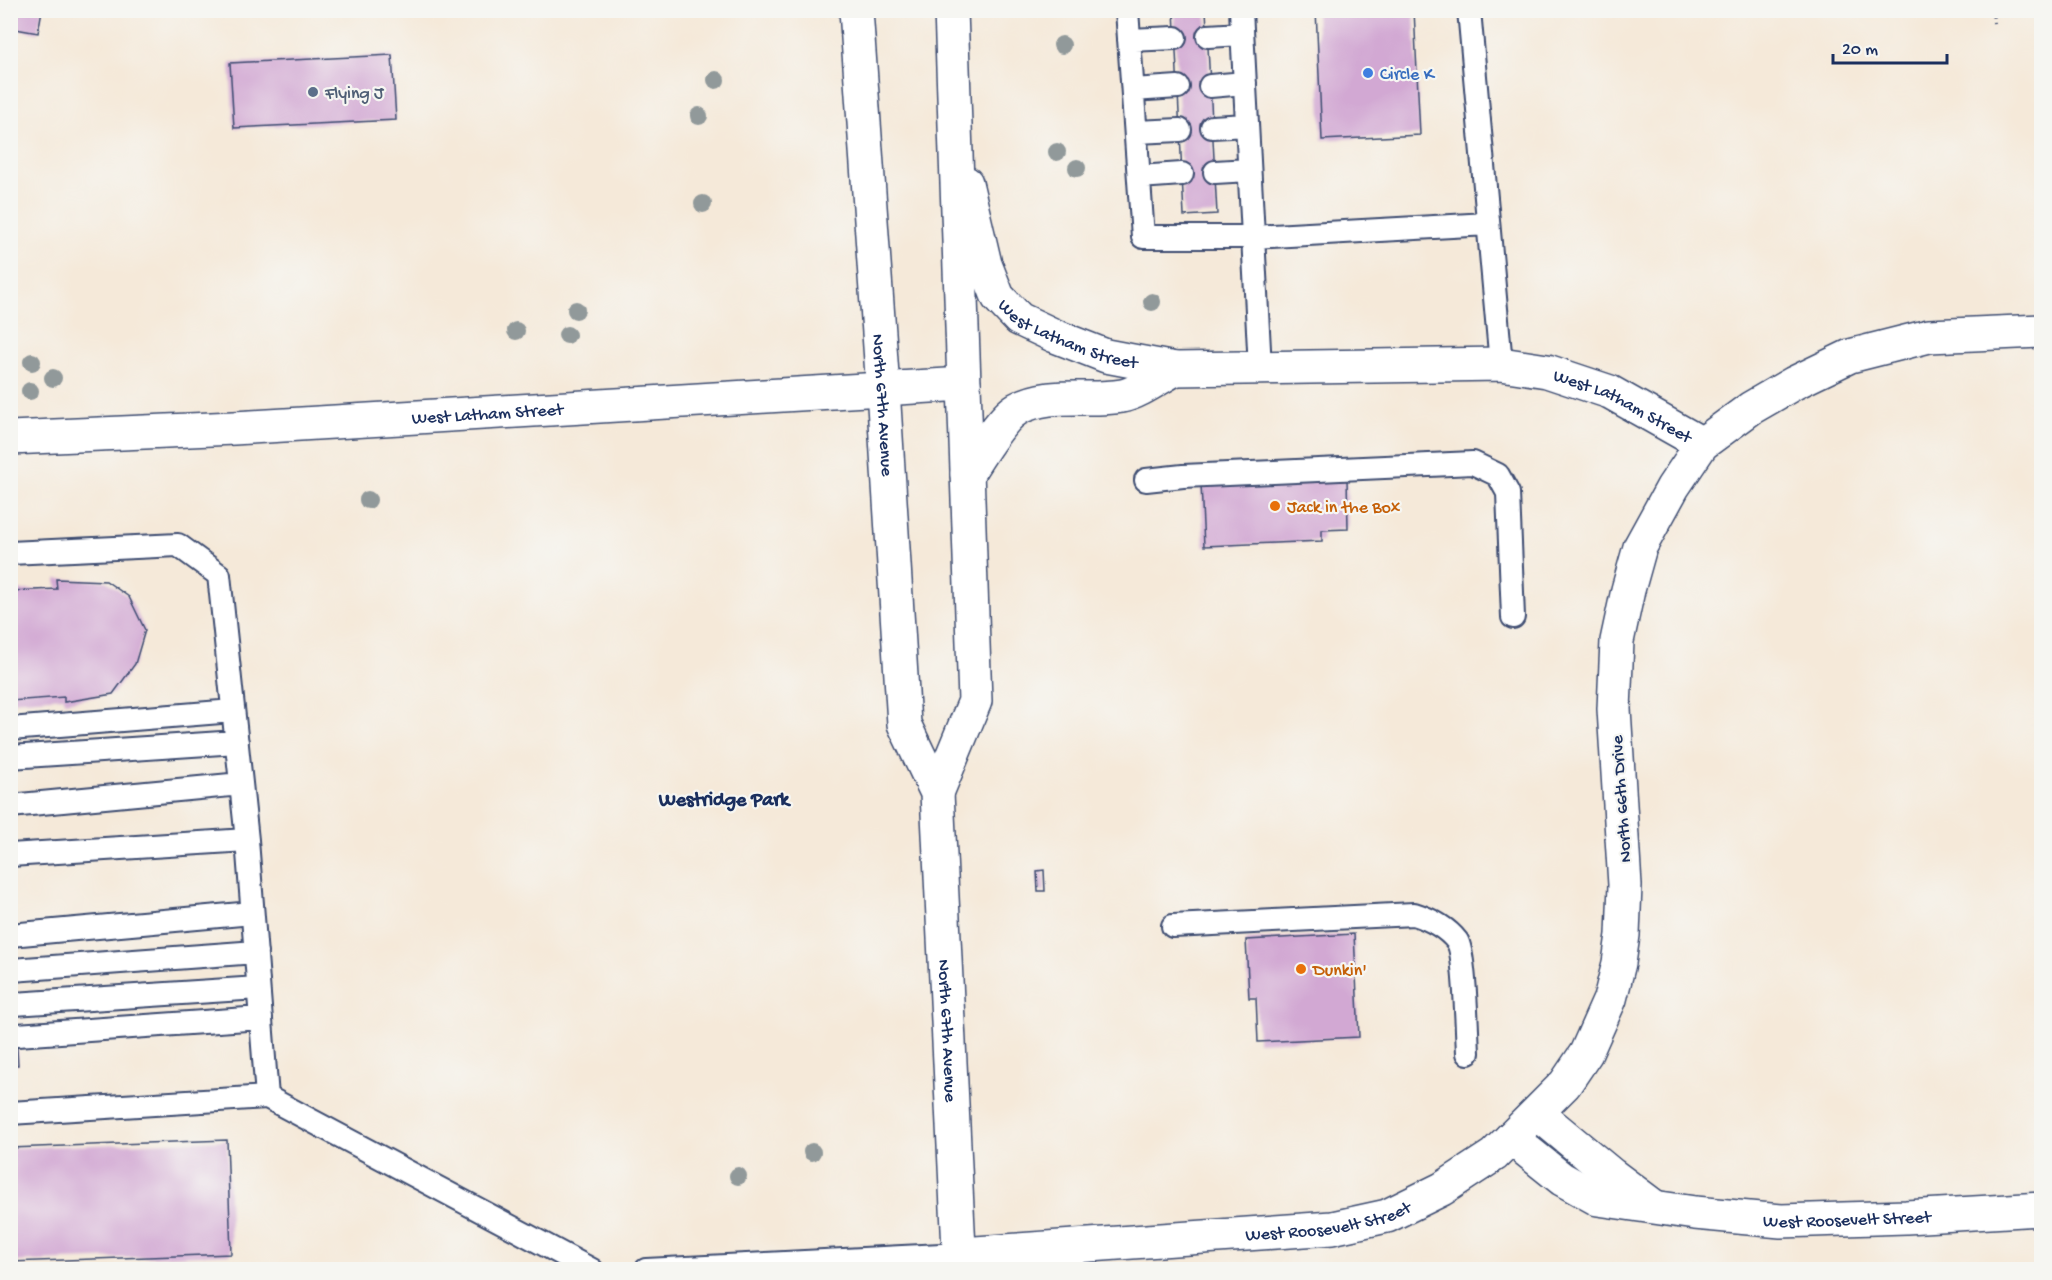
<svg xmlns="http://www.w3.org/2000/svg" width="2052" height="1280" font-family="'Gochi Hand',sans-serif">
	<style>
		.building { fill: #d2a8d3 }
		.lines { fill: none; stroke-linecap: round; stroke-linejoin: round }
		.service-casing { stroke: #3c4b70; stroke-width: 26 }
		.minor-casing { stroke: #3c4b70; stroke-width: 36 }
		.secondary-casing { stroke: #3c4b70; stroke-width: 36 }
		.path { stroke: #3c4b70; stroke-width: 4; stroke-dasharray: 1.5 4.5; stroke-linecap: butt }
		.service { stroke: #fff; stroke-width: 22 }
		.minor { stroke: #fff; stroke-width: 33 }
		.secondary { stroke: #fff; stroke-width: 33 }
		.tree { fill: #91999a }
		.shop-dot { fill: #3f7fe0; stroke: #f6f6f2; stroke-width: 2 }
		.service-dot { fill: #5c6f8a; stroke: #f6f6f2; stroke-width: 2 }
		.food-dot { fill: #e8710a; stroke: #f6f6f2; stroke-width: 2 }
		.labels { text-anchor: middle; stroke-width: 4.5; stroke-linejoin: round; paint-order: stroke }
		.shop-label { font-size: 18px; fill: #366cbe; stroke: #f6f6f2; text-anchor: start }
		.service-label { font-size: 18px; fill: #4e5e75; stroke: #f6f6f2; text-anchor: start }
		.street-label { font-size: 18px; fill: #1b2f5e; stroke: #f6f6f2 }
		.food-label { font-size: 18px; fill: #c56008; stroke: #f6f6f2; text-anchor: start }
		.neighbourhood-label { font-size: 20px; font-weight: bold; fill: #1b2f5e; stroke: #f6f6f2 }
	</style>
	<rect width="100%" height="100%" fill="#f6f6f2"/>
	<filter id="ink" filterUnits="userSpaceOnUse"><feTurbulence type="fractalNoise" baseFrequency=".0167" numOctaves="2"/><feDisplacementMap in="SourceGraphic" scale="12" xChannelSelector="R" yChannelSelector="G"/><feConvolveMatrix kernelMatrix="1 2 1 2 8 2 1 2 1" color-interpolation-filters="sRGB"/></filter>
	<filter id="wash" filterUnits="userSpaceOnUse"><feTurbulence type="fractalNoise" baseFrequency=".008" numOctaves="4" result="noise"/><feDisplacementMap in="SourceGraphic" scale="24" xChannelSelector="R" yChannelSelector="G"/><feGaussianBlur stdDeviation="1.35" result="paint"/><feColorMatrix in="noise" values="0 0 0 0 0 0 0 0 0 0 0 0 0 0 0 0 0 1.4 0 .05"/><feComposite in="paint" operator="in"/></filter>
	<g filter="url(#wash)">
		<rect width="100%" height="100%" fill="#f5e9d9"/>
		<g id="blocks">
			<path class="building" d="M10,10H42L38,33L10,28Z
				M1174,10H1206L1217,214L1184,216Z
				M1316,10H1414L1420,135L1322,140Z
				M392,55L396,120L234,128L230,63Z
				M1347,478L1348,529L1322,530V541L1204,546L1201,484Z
				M56,579L106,581L129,597L145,630L135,664L113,694L64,702V697L10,701V591L57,589Z
				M1044,870L1045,891H1038L1037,871Z
				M1354,934L1359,1037L1258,1042L1256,998H1249L1246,940Z
				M10,971H12L18,1065H10Z
				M227,1140L231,1254L10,1262V1148Z"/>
		</g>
	</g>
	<g filter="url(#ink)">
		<use href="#blocks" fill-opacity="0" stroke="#3c4b70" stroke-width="1.5"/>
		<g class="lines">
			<defs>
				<path id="service" d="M1127,10L1143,237H1253L1488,224
					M1241,10L1260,368
					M1469,10L1501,364
					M1208,36L1242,34
					M1129,40L1175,38
					M1210,86L1245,83
					M1133,90L1178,87
					M1212,127L1247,125
					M1136,132L1180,130
					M1215,172L1249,170
					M1139,177L1182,174
					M1146,480L1183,476L1473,463L1498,475L1508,493L1513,617
					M10,553L178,545L219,575L247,840L267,1097
					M10,729L233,711
					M10,757L237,742
					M10,806L241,784
					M10,855L247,840
					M1173,926L1414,914C1430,919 1446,927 1457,941C1465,952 1467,1035 1468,1053
					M10,935L252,913
					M12,970L256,952
					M14,1004L258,988
					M17,1035L261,1018
					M10,1113L267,1097L592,1270
					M646,1270L961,1254"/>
				<g id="minor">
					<path id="s1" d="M966,183L985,264L998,297L1019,319L1055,336L1106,356L1175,369L1501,364L1547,371L1610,392L1702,444"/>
					<path id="s2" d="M10,438L234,428L964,384"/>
					<path d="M967,474C978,457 1001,418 1017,409C1049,391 1088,402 1122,396C1138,393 1160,377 1175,369"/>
					<path d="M1537,1113L1612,1175L1652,1205"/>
					<path id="s3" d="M1511,1138L1562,1179L1598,1199L1695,1213L1781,1221L1906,1217L2042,1209"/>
					<path id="s4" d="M961,1254L1332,1228L1387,1216L1442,1189L1494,1155L1565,1084L1586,1053L1610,999L1619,963L1623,935L1625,885L1614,709L1617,641L1628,590L1640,547L1673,487L1702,444L1751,408L1794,383L1850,356L1929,336L2042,331"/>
				</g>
				<g id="secondary">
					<path id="s5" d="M856,10L883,389L904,724L937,793L960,1270"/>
					<path d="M937,793L975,701L951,10"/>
				</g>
			</defs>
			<use href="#service" class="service-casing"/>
			<use href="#minor" class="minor-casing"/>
			<use href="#secondary" class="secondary-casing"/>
			<path class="path" d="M1993,10L1994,23"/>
			<use href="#service" class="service"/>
			<use href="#minor" class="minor"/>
			<use href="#secondary" class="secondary"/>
		</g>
		<g class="tree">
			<circle cx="1062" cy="45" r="9"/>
			<circle cx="716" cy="80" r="9"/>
			<circle cx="699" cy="116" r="9"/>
			<circle cx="1057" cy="152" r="9"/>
			<circle cx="1077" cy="168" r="9"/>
			<circle cx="703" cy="204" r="9"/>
			<circle cx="1152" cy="302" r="9"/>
			<circle cx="576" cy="310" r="9"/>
			<circle cx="516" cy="331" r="9"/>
			<circle cx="567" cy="335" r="9"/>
			<circle cx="32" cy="362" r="9"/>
			<circle cx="53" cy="378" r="9"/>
			<circle cx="30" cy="391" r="9"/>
			<circle cx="368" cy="500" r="9"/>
			<circle cx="812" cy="1152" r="9"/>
			<circle cx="738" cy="1176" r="9"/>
		</g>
	</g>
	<circle class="shop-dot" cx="1368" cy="73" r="6"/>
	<circle class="service-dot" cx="313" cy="92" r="6"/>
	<g class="food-dot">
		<circle cx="1275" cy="506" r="6"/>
		<circle cx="1301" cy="969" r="6"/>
	</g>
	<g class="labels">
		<g class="shop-label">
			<text x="1380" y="79">Circle K</text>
		</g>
		<g class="service-label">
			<text x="325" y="98">Flying J</text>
		</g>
		<g class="street-label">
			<text dy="6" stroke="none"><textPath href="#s1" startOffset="200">West Latham Street</textPath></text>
			<text dy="6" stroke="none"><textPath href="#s5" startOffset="396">North 67th Avenue</textPath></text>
			<text dy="6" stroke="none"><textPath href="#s1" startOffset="770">West Latham Street</textPath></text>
			<text dy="6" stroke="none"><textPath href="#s2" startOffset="478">West Latham Street</textPath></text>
			<text transform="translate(1620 799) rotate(-94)" y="6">North 66th Drive</text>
			<text dy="6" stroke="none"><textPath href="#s5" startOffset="1030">North 67th Avenue</textPath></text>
			<text dy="6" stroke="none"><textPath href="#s3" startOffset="357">West Roosevelt Street</textPath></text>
			<text dy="6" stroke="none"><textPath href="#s4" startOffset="369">West Roosevelt Street</textPath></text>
		</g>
		<g class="food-label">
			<text x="1287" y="512">Jack in the Box</text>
			<text x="1313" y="975">Dunkin'</text>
		</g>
		<g class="neighbourhood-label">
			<text x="724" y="805">Westridge Park</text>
		</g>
	</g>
	<rect width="2052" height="1280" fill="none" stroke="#f6f6f2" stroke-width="36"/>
	<path d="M1833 54v9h114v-9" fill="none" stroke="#1b2f5e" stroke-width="3"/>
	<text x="1842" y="54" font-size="18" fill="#1b2f5e" stroke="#f6f6f2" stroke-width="4.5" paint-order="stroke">20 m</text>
</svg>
